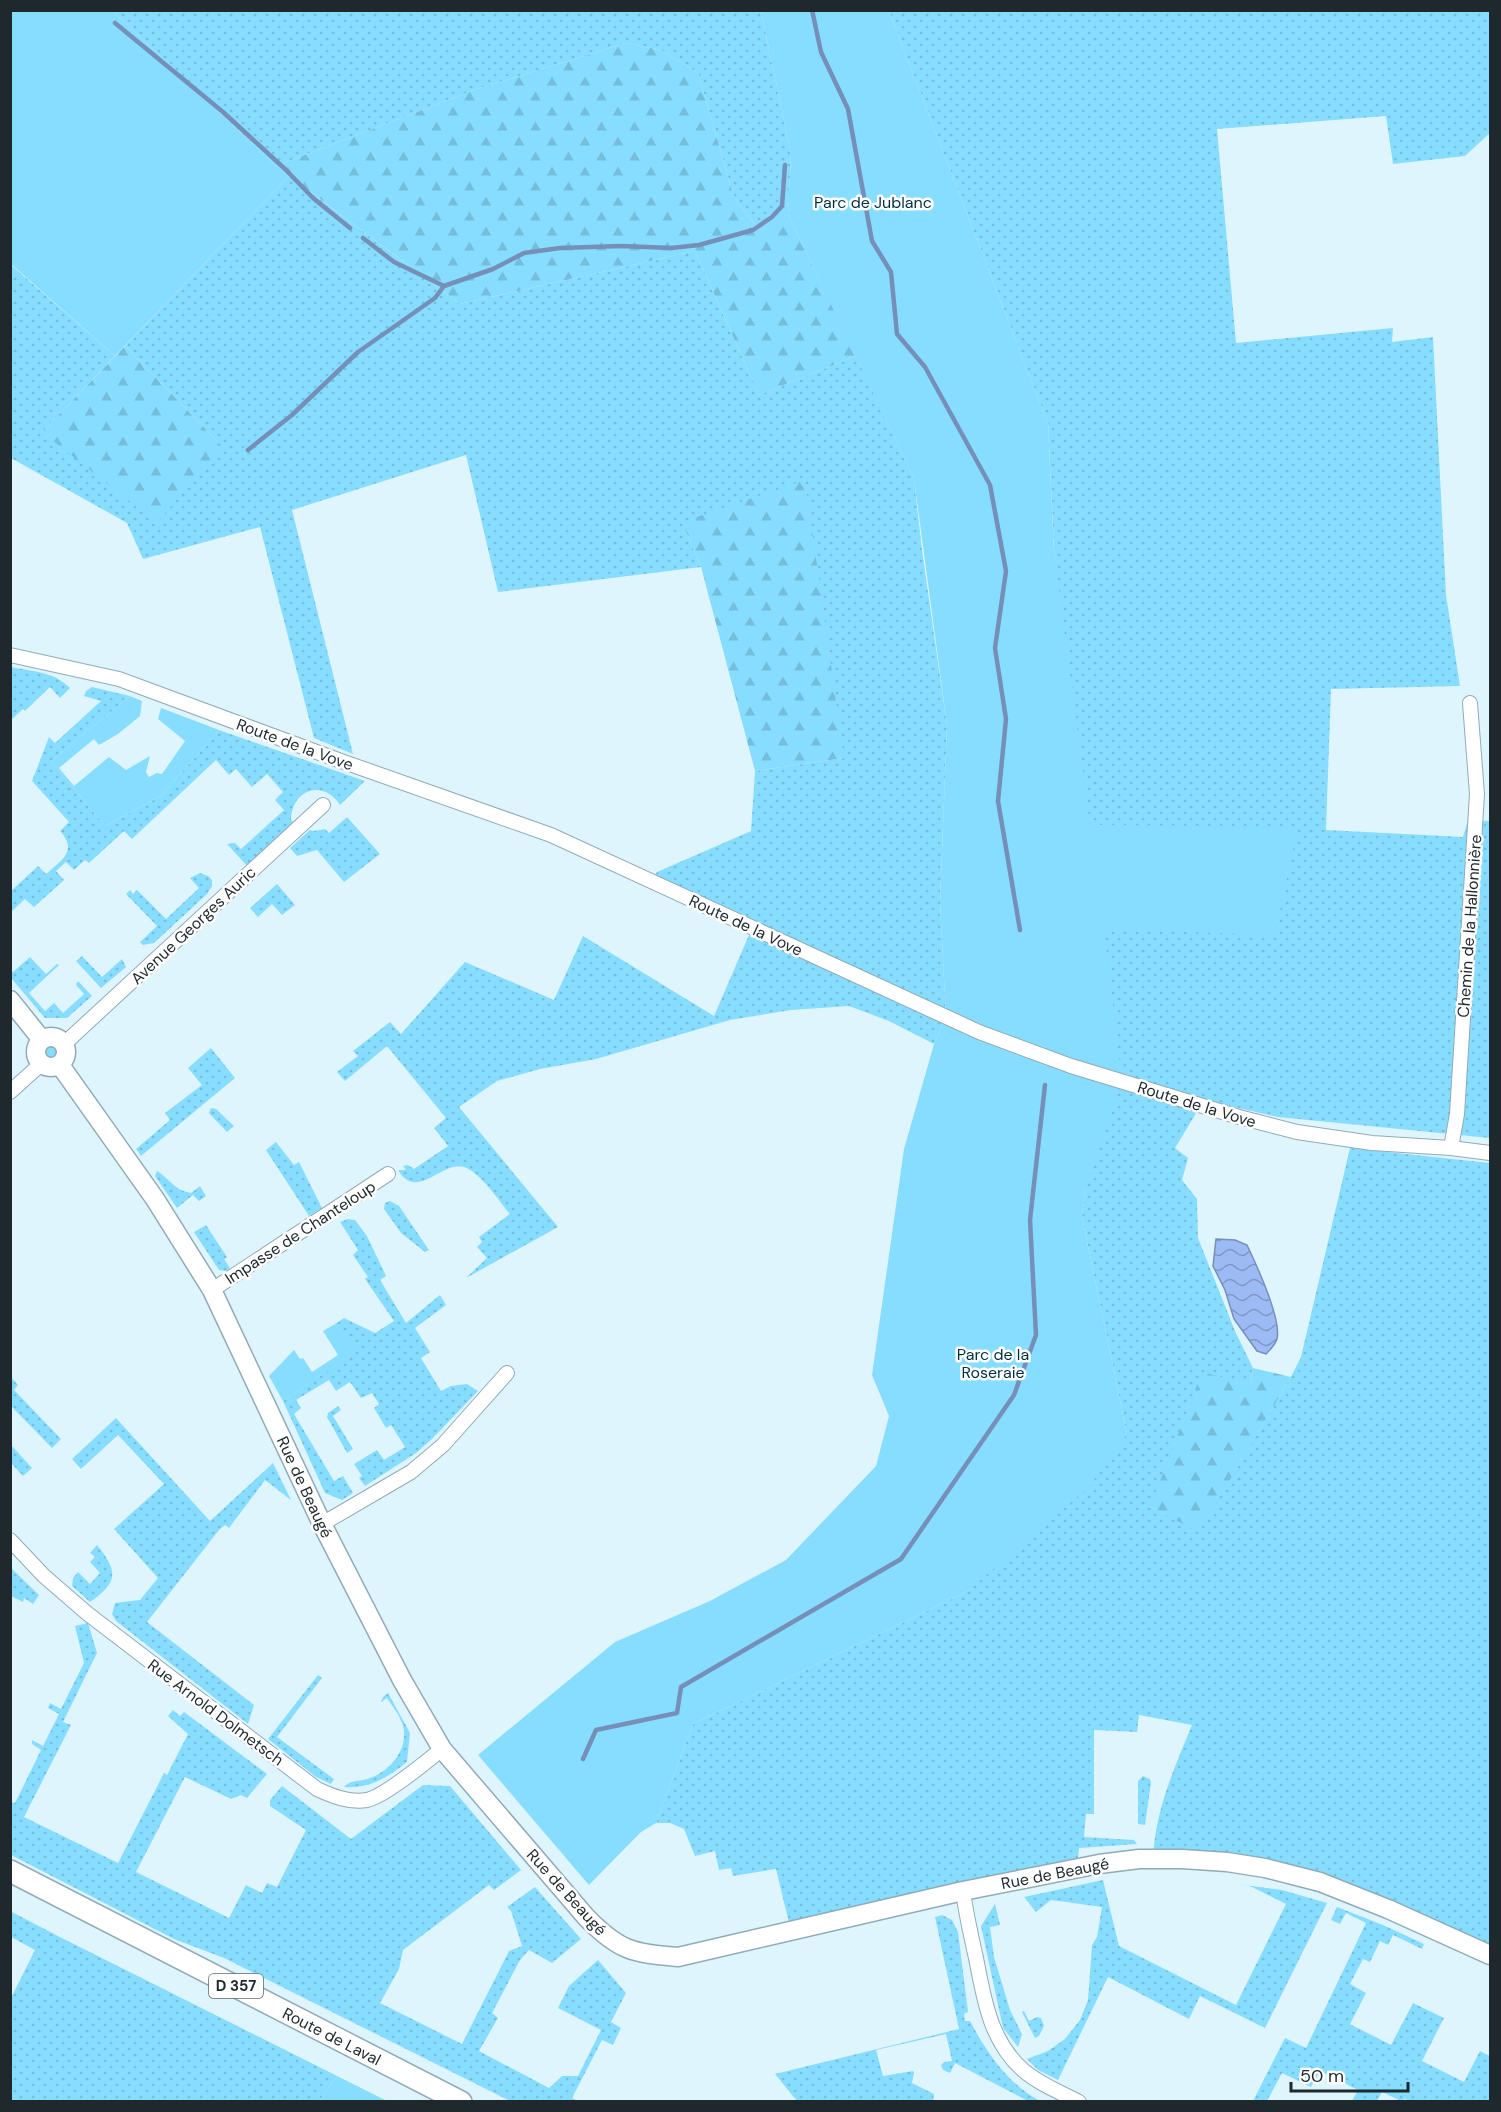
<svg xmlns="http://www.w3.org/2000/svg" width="1501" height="2112" font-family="'DM Sans',sans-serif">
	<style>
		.grass { fill: url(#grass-dots) }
		.forest { fill: url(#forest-firs) }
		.green { fill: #87ddff }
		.water { fill: url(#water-waves); stroke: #768fb9; stroke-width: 1.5 }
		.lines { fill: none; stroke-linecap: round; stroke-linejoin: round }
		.stream { stroke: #768fb9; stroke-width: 4.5 }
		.street-casing { stroke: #91abb6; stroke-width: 16 }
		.secondary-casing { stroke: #91abb6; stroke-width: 21 }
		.primary-casing { stroke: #91abb6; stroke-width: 24 }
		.street { stroke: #fff; stroke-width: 14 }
		.secondary { stroke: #fff; stroke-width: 18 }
		.primary { stroke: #fff; stroke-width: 21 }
		.labels { text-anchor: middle; stroke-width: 5; stroke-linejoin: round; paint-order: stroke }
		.shield { fill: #fefefe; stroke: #61686c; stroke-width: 1.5 }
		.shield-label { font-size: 15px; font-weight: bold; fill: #1e282d }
		.park-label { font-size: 16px; fill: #002f3f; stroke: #fefefe }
		.street-label { font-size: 16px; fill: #1e282d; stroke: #fefefe }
	</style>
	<defs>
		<pattern id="grass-dots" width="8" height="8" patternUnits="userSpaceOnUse" patternTransform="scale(1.5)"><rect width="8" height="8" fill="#87ddff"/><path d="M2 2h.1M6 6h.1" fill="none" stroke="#74bedb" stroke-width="1.8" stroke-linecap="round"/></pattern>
		<pattern id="forest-firs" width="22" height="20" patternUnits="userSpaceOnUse" patternTransform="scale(1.5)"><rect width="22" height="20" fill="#87ddff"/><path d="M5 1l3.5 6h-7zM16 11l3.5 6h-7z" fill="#74bedb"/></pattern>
		<pattern id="water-waves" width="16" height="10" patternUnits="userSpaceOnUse" patternTransform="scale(1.5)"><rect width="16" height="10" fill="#9cbbf5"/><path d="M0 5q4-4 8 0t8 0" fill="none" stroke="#7f98c7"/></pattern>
	</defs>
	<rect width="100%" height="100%" fill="#dff5fe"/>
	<path class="grass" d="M113,11H761L791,154L788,214L758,228L734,197L698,73L661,50L626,43L477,89L276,166Z
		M889,11H1490V133L1465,156L1393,164L1386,116L1217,129L1236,343L1393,328L1392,342L1433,337L1446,595L1460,686L1331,689L1326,830L1463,837L1468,820L1490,821V1138L1278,1117L1125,1082L1198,1110L1175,1148L1188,1158L1182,1180L1197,1199L1198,1238L1235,1331L1253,1368L1250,1384L1150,1507L1199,1531L1291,1377L1301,1357L1350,1148L1490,1163V1955L1320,1882L1153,1859C1155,1810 1174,1769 1192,1725L1139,1715L1137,1732L1094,1730V1814H1086L1084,1837L1134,1840L1137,1844L1079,1848L1077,1868L791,1931L776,1869L733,1876L731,1868L719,1870L715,1851L695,1856L684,1829L670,1823H656L693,1724L968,1591L1127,1434L1082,1217L1085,1188L1048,424Z
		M289,176L460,304L695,251L759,395L856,356L914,479L922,550L947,725L940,902L946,1017L934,1044L889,1021L849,1006L791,1010L730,1020L596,1059L540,1069L497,1081L459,1107L558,1227L466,1278L487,1258L477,1247L482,1242L479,1237L510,1214C499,1201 480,1172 464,1167C442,1160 417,1202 398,1170H406L403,1166L408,1165L414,1169L448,1146L434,1128L446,1118L387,1046L345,1081L337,1072L358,1056L353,1051L390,1022L401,1034L465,962L554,1000L583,936L714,1016L752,928L651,881L657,872L751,831L755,771L844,758L682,522L701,567L498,592L466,455L292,510L353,754L314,738L260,527L143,559L127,523L11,458L10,264L115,356L42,432L222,446L125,346Z
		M11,667C31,671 55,672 70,688L60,698L50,687L25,711L23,709L11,720Z
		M92,687L130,696L51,761L105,826L161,796L219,730L365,781L340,805C323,779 292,789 291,820L294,823L248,867L227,844L235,843L241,849L284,810L275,800L283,792L267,774L252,787L236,769L229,775L216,760L132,839L124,831L89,863L85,860L74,870L66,862L56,871L64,880L34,907L25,899L11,912V891L38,866L46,874C62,860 78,851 60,831L69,822L32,781L49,737L55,743L101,701L84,696L86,691Z
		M347,817L380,854L344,882L317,850L297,856L290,848L310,830L314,831L325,829L329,833Z
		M200,873L208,876L212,880V886L207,894L154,943L143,945L140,942L157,926L126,894L130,890L133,894L137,890L166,919L199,888L190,878Z
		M277,884L295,905L282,915L272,904L258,917L250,908Z
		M82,956L102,977L122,959L126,967L101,988L76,961Z
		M30,957L46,974L57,964L59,965L29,993L45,1011L54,1003L63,1013L84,994L76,985L77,982H79L92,996L67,1018H45L11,978V971L13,972Z
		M42 1052a9 9 0 1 1 18 0a9 9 0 1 1-18 0Z
		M211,1048L235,1078L141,1156L136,1149L170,1120L165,1113L202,1085L188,1068Z
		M211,1108L216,1109L234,1126L227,1132L209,1113Z
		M276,1142L294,1165L299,1162L322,1208L309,1216L266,1150Z
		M157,1171C170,1179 174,1190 191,1193L200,1186L206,1196L199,1201L193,1195L177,1208L155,1176Z
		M390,1201L399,1206L429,1250L425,1252L401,1233L384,1209L385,1203Z
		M348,1219L355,1220L367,1236L386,1276L380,1280L406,1323L440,1295L446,1305L415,1328L430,1352L421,1358L441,1391L451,1386L467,1384L478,1391L432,1439L416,1453L365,1486L359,1478L362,1476L354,1464L377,1450L384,1460L405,1447L391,1425L386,1428L374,1408L379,1404L372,1393L361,1398L350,1382L336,1391L329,1380L296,1400L301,1408L294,1414L334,1481L343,1476L353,1493L342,1500L325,1493L283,1401L355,1352L335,1324L344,1318L375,1333L394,1321L365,1279L368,1277L353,1255L358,1250L340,1222Z
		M206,1225L227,1257L224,1259L230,1268L226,1271L219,1270L194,1232Z
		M11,1377L18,1385L14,1390L61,1439L52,1448L11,1406Z
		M338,1406L341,1410L333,1416L353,1449L347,1453L327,1417L328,1413Z
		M116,1418L210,1521L273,1463L291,1500L265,1480L229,1528L225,1525L219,1530L147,1622L254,1705L248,1724L116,1621L112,1614L115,1603L140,1600L158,1578L114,1529L164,1484L118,1435L81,1469L72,1459Z
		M11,1445L32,1468L23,1476L11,1463Z
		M97,1545C118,1571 119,1582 90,1602L72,1586L73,1578L78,1572L90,1584L100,1573L90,1562L95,1557L90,1553Z
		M11,1568L39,1595L33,1604L24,1598L23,1602L11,1596Z
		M88,1623L97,1653L63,1722L71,1725L24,1817L118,1863L164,1773L167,1775L188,1734L168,1716L173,1710L180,1716L184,1712L267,1774L247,1798L241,1795L231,1799L185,1777L136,1872L229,1918L246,1885L262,1893L267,1883L277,1887L306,1830L270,1806V1800L282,1786L351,1839L423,1785L450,1786L521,1870L494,1890L489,1885L403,1950L399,1969L380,2003L462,2044L509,1951L522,1946L511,1911L507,1907L535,1887L581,1939L552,1963L529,1950L520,1960L492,2013L498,2018L479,2051L549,2088L562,2076H578L601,2030L558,2008L569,1986L598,1960L626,1993L611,2022L621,2028L613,2045L602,2040L572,2098L578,2101H510L224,1958L174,1939L11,1855V1802L15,1803L41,1750L32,1744V1740L43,1746L59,1714L48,1708L50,1703L61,1709L84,1663L75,1626Z
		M318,1675L322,1678L277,1737L334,1779L331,1784L316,1777L268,1739Z
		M388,1693L410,1733L407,1762C388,1777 370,1789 344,1787C351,1779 361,1782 370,1778C391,1771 411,1746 402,1723C399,1714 392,1706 387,1698L381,1702L383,1697Z
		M1143,1776L1150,1779L1151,1783L1145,1825L1138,1824V1781Z
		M1103,1880L1119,1946L1236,2005L1286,1904L1250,1886L1229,1883L1282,1890L1327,1903L1265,2028L1200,1996L1189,2019L1108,1977L1058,2080L1038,2070L1027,2059L1048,2051L1065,2039L1080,2020L1088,2000L1092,1945L1097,1937L1102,1907L1051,1900L1036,1912L1024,1897Z
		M995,1904L1000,1925L990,1927L994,1957L1010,2010L1022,2034L1018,2047L1003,2028L981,1926Z
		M1337,1907L1383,1925L1424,1944L1422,1949L1393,1935L1388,1945L1380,1941L1370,1962L1363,1959L1350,1984L1366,1993L1350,2024L1391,2045L1413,2003L1444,2018L1422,2061L1464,2082L1480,2051L1490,2056V2101L1411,2102L1405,2099L1401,2101L1382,2092L1377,2101H1352L1358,2090L1320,2071L1311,2087L1282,2073L1267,2101H1253L1285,2038L1306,2048L1366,1923L1346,1913L1340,1924L1331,1920Z
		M10,1911L56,1935L337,2076L319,2101H11V1998L35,1950L11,1937Z
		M942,1915L952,1920L958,1932L968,2012L964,2014L965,2021H970C987,2053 1008,2084 1040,2101H1028L955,2063L950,2073L943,2070L941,2065L944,2062L952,2061L946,2034L876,2050L883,2076L913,2071L914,2073L912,2083L934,2094L933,2101H797L775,2074L959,2029L935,1917Z
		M1024,2011L1029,2021L1037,2017L1041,2018L1044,2026L1039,2036L1035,2038L1022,2012Z"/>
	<path class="forest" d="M626,43L661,50L698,73L734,197L757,227L788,214L856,356L759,395L695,251L460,304L276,166L477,89Z
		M125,346L222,446L157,523L42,432Z
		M805,480L844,758L755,771L701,567L682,522Z
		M1253,1368L1291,1377L1199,1532L1150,1507L1202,1372L1250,1384Z"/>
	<path class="green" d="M11,10L113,11L276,166L289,176L115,356L11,264Z
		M761,11H889L1048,424L1054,552L1090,825L1298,826L1275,935L1104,929L1122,1081L1085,1188L1082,1217L1127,1434L1089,1487L968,1591L693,1724L656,1823L641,1832L589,1885L478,1755L615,1642L710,1601L786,1560L876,1466L889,1416L872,1375L904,1149L934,1044L946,1017L940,902L947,725L914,479L788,214L791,154Z
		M130,696L142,701L140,716L118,734L99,745L94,739L59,768L74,786L109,757L126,770L150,756L146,772L149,777L157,773L162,774L185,741L158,719L161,708L219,730L161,796L105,826L51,761Z
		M335,1324L356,1352L283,1401L269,1376L294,1350L300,1359L303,1358L312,1372L338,1355L323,1331Z
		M337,2076L387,2101H319Z"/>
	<path class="water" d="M1216,1239L1235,1240L1247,1245C1256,1264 1282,1319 1277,1339C1275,1345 1271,1349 1266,1354L1257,1351L1234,1319L1225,1290L1213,1266Z"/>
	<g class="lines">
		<path class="stream" d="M812,10L821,52L848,109L872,241L891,272L897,334L925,367L990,485L1006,571L995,648L1006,719L998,801L1020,930
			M115,23L223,112L286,170L313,198L350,228
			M363,238L394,262L444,286L493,269L524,253L560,248L621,246L671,248L699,245L753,230L772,217L782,206L785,165
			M248,450L292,415L358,352L435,298L444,286
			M583,1759L596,1730L677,1713L681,1687L901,1559L1014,1395L1036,1335L1030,1220L1045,1085"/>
		<defs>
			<path id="street" d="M10,655L119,679L341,761L551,835L979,1032L1071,1066L1239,1117L1297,1132L1372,1143L1451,1148L1490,1153
				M64,1044L323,805
				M10,1092L41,1064
				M1451,1148L1457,1114L1477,794L1470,703
				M212,1290L388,1174
				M322,1524L411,1472L443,1445L507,1373
				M10,1540L44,1576L88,1614L317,1789C332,1796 349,1803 367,1800C385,1796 426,1762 442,1749
				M963,1891C966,1914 971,1936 976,1958C984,1999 990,2041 1023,2070C1039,2084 1060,2092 1079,2102"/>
			<path id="secondary" d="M10,1000L42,1040
				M36 1052a15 15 0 1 1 30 0a15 15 0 1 1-30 0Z
				M60,1065L155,1199L212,1290L322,1524L402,1680L442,1749L586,1917C619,1951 632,1953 678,1957L963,1891L1099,1864L1139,1859H1182L1227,1862L1265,1868L1320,1882L1388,1909L1490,1955"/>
			<path id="primary" d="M10,1871L461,2102"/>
		</defs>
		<use href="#street" class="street-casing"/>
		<use href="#secondary" class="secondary-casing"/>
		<use href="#primary" class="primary-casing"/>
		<use href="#street" class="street"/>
		<use href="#secondary" class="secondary"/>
		<use href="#primary" class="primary"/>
	</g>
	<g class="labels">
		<rect class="shield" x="209" y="1974" width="54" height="24" rx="4.5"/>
		<g class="shield-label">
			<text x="236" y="1991">D 357</text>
		</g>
		<g class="park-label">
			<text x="873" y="208">Parc de Jublanc</text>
			<text x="993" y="1360">Parc de la<tspan x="993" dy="18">Roseraie</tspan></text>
		</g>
		<g class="street-label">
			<text transform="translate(295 744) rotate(20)" y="6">Route de la Vove</text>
			<text transform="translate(193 925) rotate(-43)" y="6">Avenue Georges Auric</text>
			<text transform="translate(746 925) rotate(25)" y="6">Route de la Vove</text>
			<text transform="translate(1469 926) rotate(-86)" y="6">Chemin de la Hallonnière</text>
			<text transform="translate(1197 1104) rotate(17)" y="6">Route de la Vove</text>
			<text transform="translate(300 1232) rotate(-33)" y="6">Impasse de Chanteloup</text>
			<text transform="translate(305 1487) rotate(65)" y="6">Rue de Beaugé</text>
			<text transform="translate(216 1712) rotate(37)" y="6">Rue Arnold Dolmetsch</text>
			<text transform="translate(1055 1873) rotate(-11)" y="6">Rue de Beaugé</text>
			<text transform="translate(567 1892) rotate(48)" y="6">Rue de Beaugé</text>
			<text transform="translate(332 2036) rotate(27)" y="6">Route de Laval</text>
		</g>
	</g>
	<rect width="1501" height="2112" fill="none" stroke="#1e282d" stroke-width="24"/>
	<path d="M1291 2082v9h117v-9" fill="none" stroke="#1e282d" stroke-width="3"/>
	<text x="1300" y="2082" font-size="18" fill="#1e282d" stroke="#fefefe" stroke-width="4.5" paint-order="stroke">50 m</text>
</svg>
